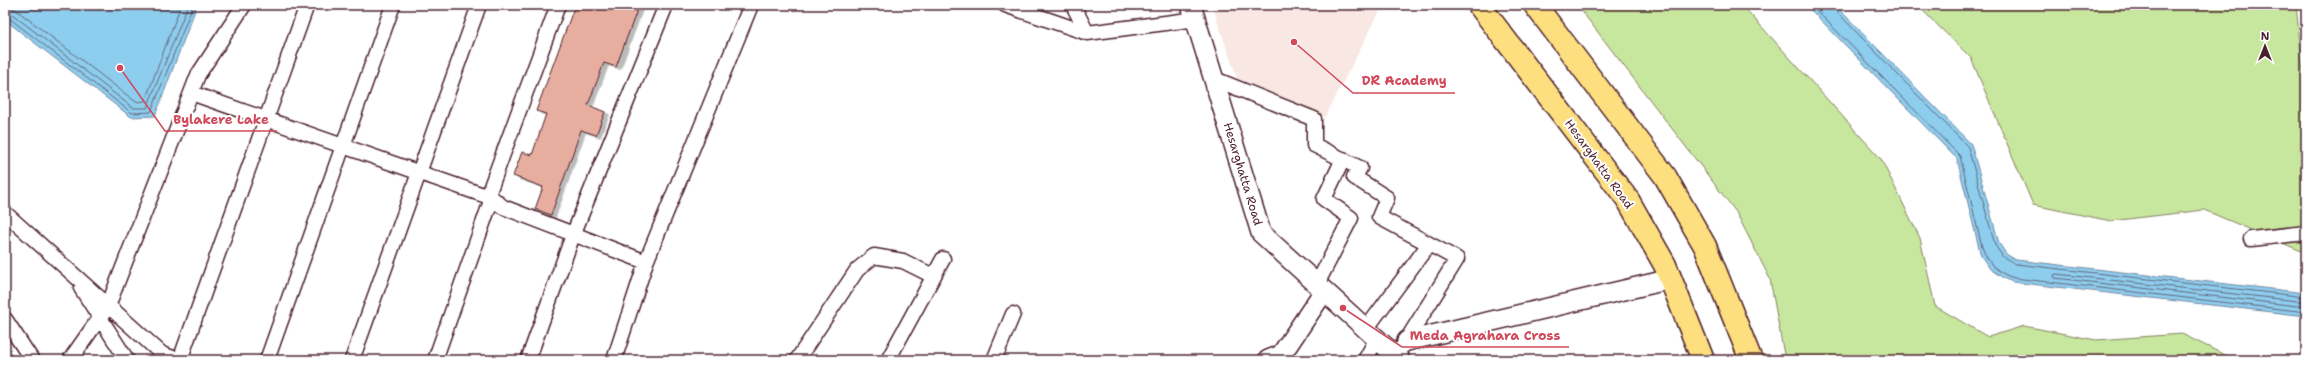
<svg xmlns="http://www.w3.org/2000/svg" width="2311" height="365" font-family="'Shantell Sans',sans-serif">
	<style>
		.built { fill: #f8e7e2 }
		.green { fill: #c7e69e; stroke: #888264 }
		.water { fill: #8dcdee; stroke: #7287a0 }
		.lines { fill: none; stroke-linecap: round; stroke-linejoin: round }
		.shore { stroke: #656579; stroke-width: 1 }
		.building { fill: #e7aea0; stroke: #4a1f2b; filter: url(#shadow) }
		.street-casing { stroke: #4a1f2b; stroke-width: 17 }
		.secondary-casing { stroke: #4a1f2b; stroke-width: 22 }
		.primary-casing { stroke: #4a1f2b; stroke-width: 25 }
		.street { stroke: #fff; stroke-width: 14 }
		.secondary { stroke: #fff; stroke-width: 19 }
		.primary { stroke: #fddf80; stroke-width: 22 }
		.labels { text-anchor: middle; stroke-width: 4; stroke-linejoin: round; paint-order: stroke }
		.street-label { font-size: 12px; fill: #4a1f2b; stroke: #fff }
		.leader { fill: none; stroke: #d1495b; stroke-width: 1.5 }
		.callout-dot { fill: #d1495b; stroke: #fff; stroke-width: 1.5 }
		.callout-label { font-size: 13px; text-anchor: middle; font-weight: bold; fill: #d1495b; stroke: #fff; stroke-width: 4; stroke-linejoin: round; paint-order: stroke }
	</style>
	<defs>
		<filter id="shadow"><feDropShadow dx="4.5" dy="2.5" stdDeviation="0" flood-color="#0004"/></filter>
	</defs>
	<rect width="100%" height="100%" fill="#fff"/>
	<filter id="ink" filterUnits="userSpaceOnUse"><feTurbulence type="fractalNoise" baseFrequency=".025" numOctaves="2"/><feDisplacementMap in="SourceGraphic" scale="8" xChannelSelector="R" yChannelSelector="G"/><feConvolveMatrix kernelMatrix="1 2 1 2 8 2 1 2 1" color-interpolation-filters="sRGB"/></filter>
	<g filter="url(#ink)">
		<path class="built" d="M1212,5H1383L1325,117L1237,78Z"/>
		<path class="green" d="M1577,5H1742L1881,159L1920,238L1935,306L1988,337L2024,326L2096,340L2182,334L2235,360H1785L1770,279L1736,212Z
			M1917,5H2296L2306,100V253L2204,210L2111,221L2033,205L1971,58Z"/>
		<path class="water" d="M5,5H197L155,116L131,117L5,20Z
			M1806,5H1835L1971,144L1999,243L2006,254L2016,260L2306,293V316L2013,282L2005,279L1990,269L1981,256L1957,159Z"/>
		<g class="lines">
			<path class="shore" d="M1811,5L1960,156L1982,247C1988,264 1998,273 2014,278L2306,312
				M1832,5L1834,9L1968,147L1995,245L2003,257L2016,264L2306,297
				M5,6L15,9L136,102L145,101L181,5
				M5,12L12,14L133,108H147L188,5
				M5,17L9,18L132,113L151,112L193,5
				M2306,302L2056,274L2054,275L2055,278L2306,307"/>
		</g>
		<path class="building" d="M575,5H639L616,67L604,63L588,105L605,112L596,135L581,130L551,215L535,209L543,187L513,176L522,152L532,155L546,114L536,111Z"/>
		<g class="lines">
			<defs>
				<path id="street" d="M558,5L489,192L492,198L503,207L646,262
					M1005,5L1087,33L1197,19
					M1073,5L1087,33
					M1212,78L1314,119V145L1360,168L1354,177L1387,198L1379,217L1457,259L1403,346
					M191,93L492,198L435,360
					M5,213L162,354L179,360
					M2251,239L2306,233
					M1317,284L1351,218L1324,199L1343,159
					M81,288L127,360
					M5,319L32,360
					M1366,329L1429,244
					M70,360L108,306L198,75L244,5
					M180,360L307,5
					M267,360L393,5
					M352,360L479,5
					M528,360L573,235L666,5
					M614,360L646,262L751,5
					M797,360L857,270L874,256L903,261L933,276
					M888,360L943,259
					M994,360L1013,314
					M1365,360L1374,344L1380,341"/>
				<path id="secondary" d="M1191,5L1261,233L1400,360
					M1407,341L1671,279
					M1268,360L1281,355L1324,291"/>
				<path id="primary" d="M1479,5L1628,200L1665,265L1703,360
					M1535,5L1665,176L1705,246L1751,360"/>
			</defs>
			<use href="#street" class="street-casing"/>
			<use href="#secondary" class="secondary-casing"/>
			<use href="#primary" class="primary-casing"/>
			<use href="#street" class="street"/>
			<use href="#secondary" class="secondary"/>
			<use href="#primary" class="primary"/>
		</g>
	</g>
	<g class="labels">
		<g class="street-label">
			<text transform="translate(1599 164) rotate(54)" y="4">Hesarghatta Road</text>
			<text transform="translate(1243 174) rotate(73)" y="4">Hesarghatta Road</text>
		</g>
	</g>
	<path class="leader" d="M1294 42L1353 93H1455M120 68L165 131H277M1343 308L1402 347H1569"/>
	<g class="callout-dot">
		<circle cx="1294" cy="42" r="4"/>
		<circle cx="120" cy="68" r="4"/>
		<circle cx="1343" cy="308" r="4"/>
	</g>
	<g class="callout-label">
		<text x="1404" y="85">DR Academy</text>
		<text x="221" y="124">Bylakere Lake</text>
		<text x="1485" y="340">Meda Agrahara Cross</text>
	</g>
	<rect width="2311" height="365" fill="none" stroke="#fff" stroke-width="20"/>
	<rect x="10" y="10" width="2291" height="345" fill="none" stroke="#4a1f2b" stroke-width="1.5" filter="url(#ink)"/>
	<g transform="translate(2265 46)" stroke="#ffffff" stroke-width="3" paint-order="stroke">
	<path d="M0-3L7 15L0 10L-7 15Z" fill="#4a1f2b"/>
	<text y="-6" font-size="11" font-weight="bold" text-anchor="middle" fill="#4a1f2b">N</text>
	</g>
</svg>
